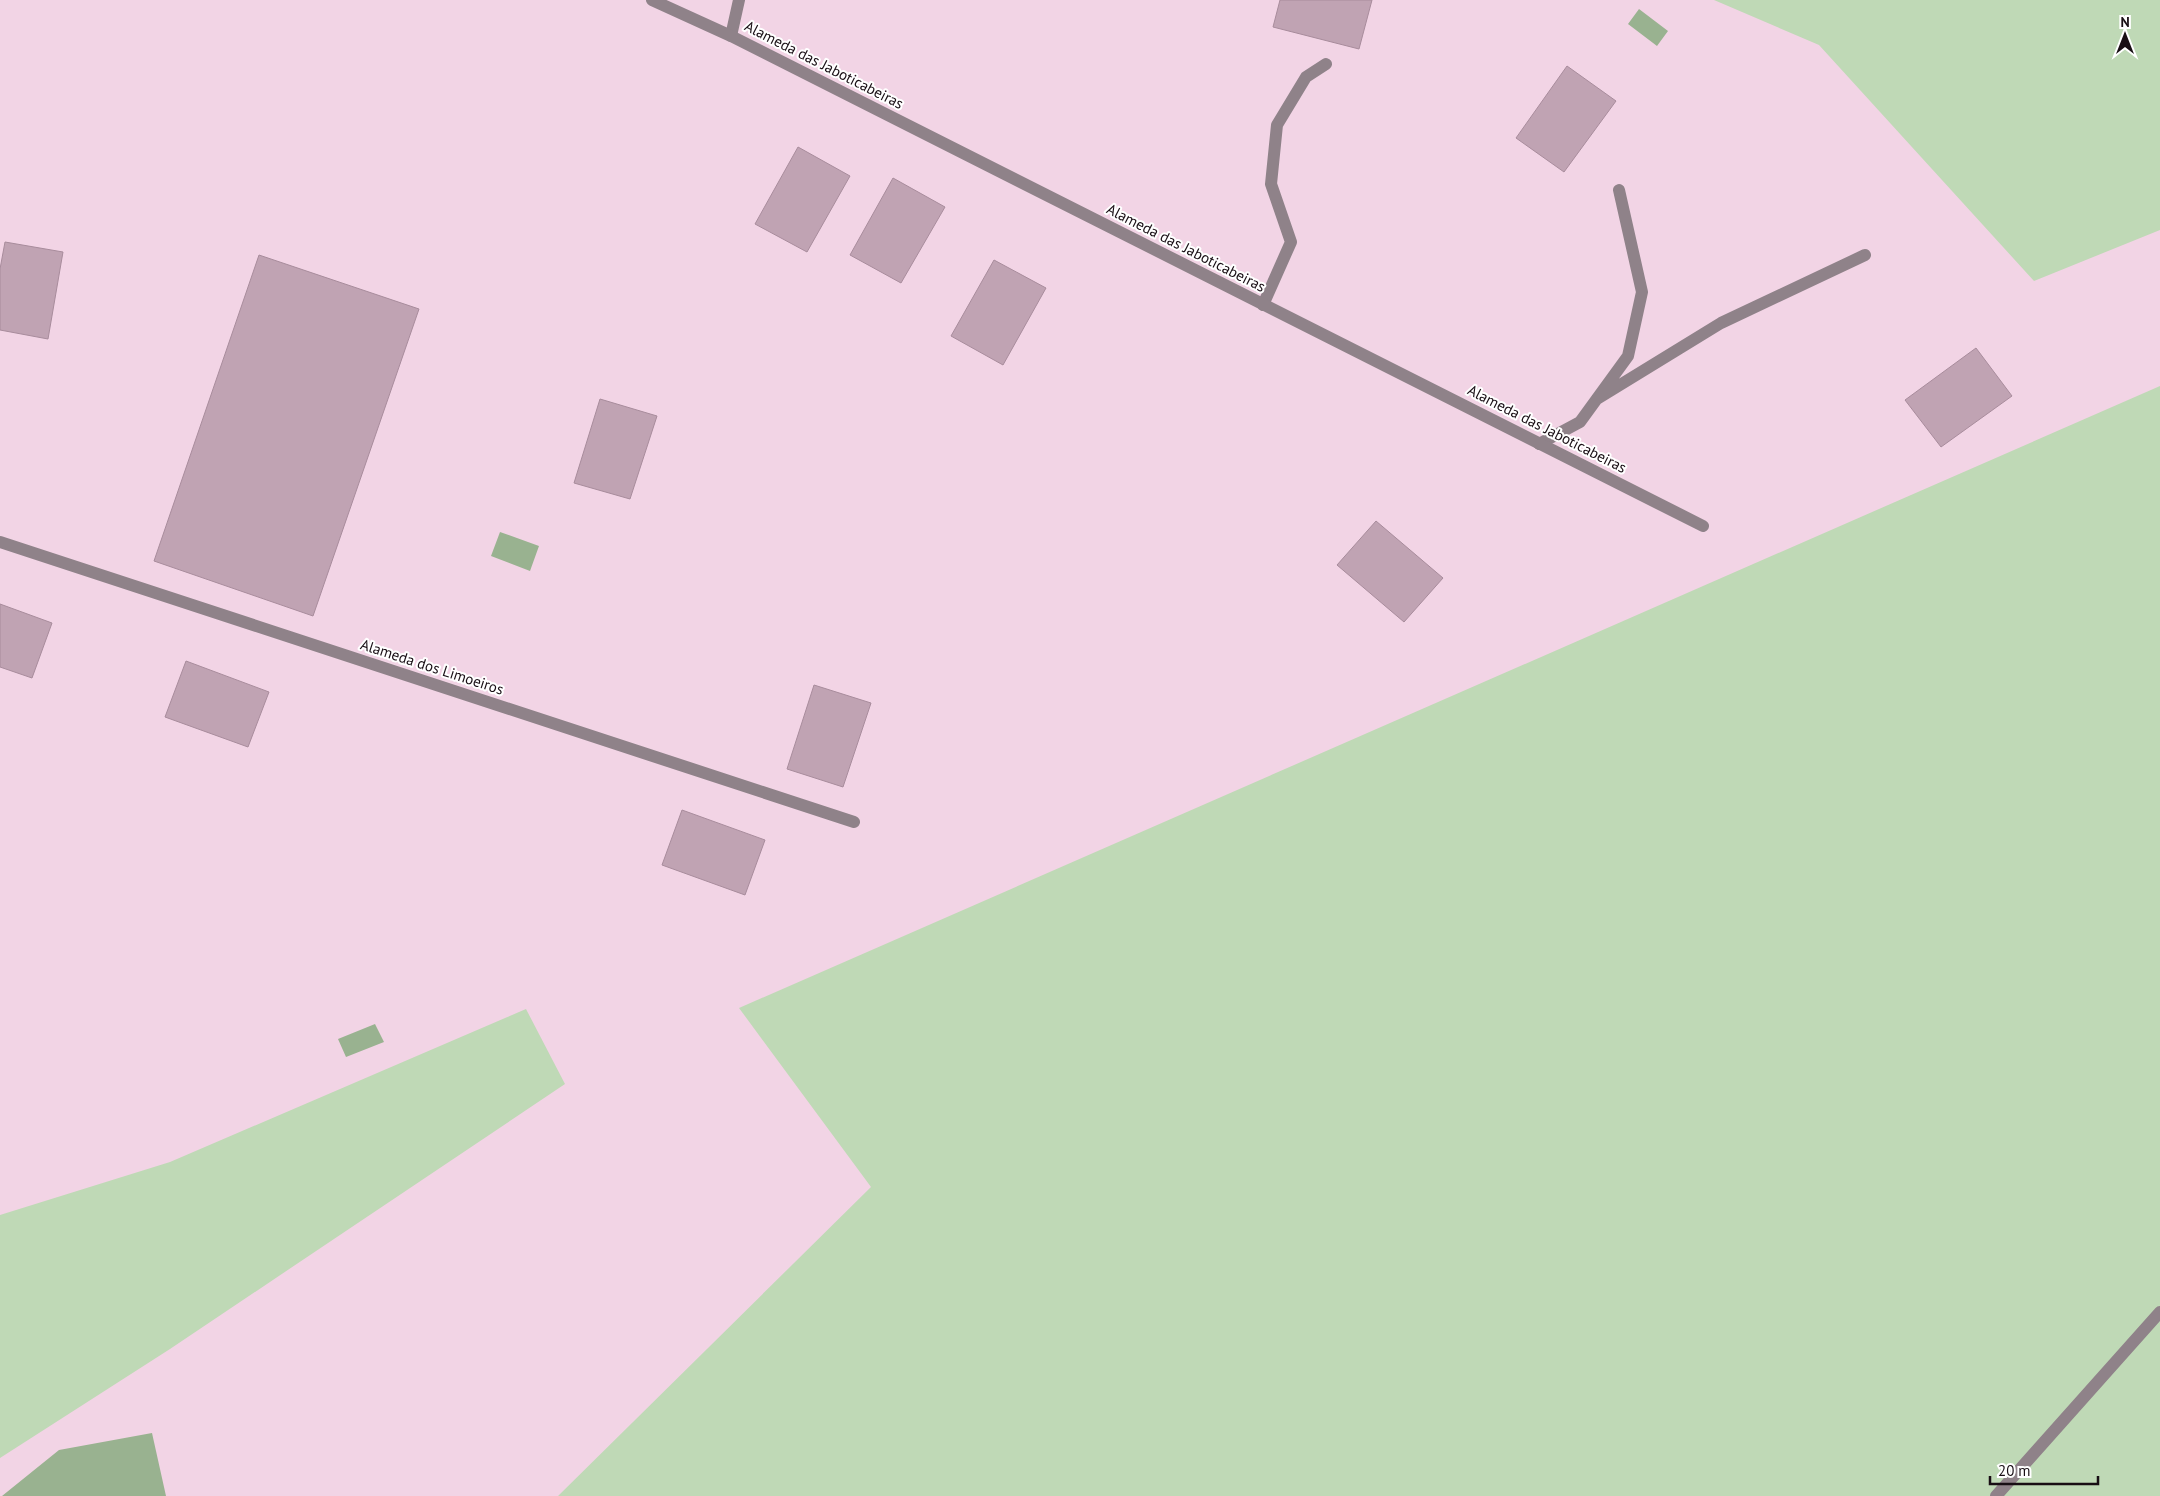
<svg xmlns="http://www.w3.org/2000/svg" width="2160" height="1496" font-family="'PT Sans',sans-serif">
	<style>
		.green { fill: #bfd9b6 }
		.water { fill: #99b290 }
		.building { fill: #c0a3b3; stroke: #a88c9c }
		.lines { fill: none; stroke-linecap: round; stroke-linejoin: round }
		.service { stroke: #8f8289; stroke-width: 12 }
		.minor { stroke: #8f8289; stroke-width: 12 }
		.labels { text-anchor: middle; stroke-width: 4; stroke-linejoin: round; paint-order: stroke }
		.street-label { font-size: 15px; fill: #180e14; stroke: #fff }
	</style>
	<rect width="100%" height="100%" fill="#f2d4e5"/>
	<path class="green" d="M1714,0H2160V230L2034,281L1819,45Z
		M2160,386V1496H558L871,1187L739,1008Z
		M526,1009L565,1084L170,1349L0,1458V1215L170,1162Z"/>
	<path class="water" d="M1639,9L1668,31L1657,46L1628,24Z
		M500,532L539,546L530,571L491,556Z
		M375,1024L384,1042L346,1057L338,1039Z
		M152,1433L166,1496H2L59,1450Z"/>
	<path class="building" d="M1280,0H1372L1359,49L1273,27Z
		M1567,66L1616,101L1564,172L1516,138Z
		M798,147L850,176L807,252L755,224Z
		M893,178L945,207L901,283L850,255Z
		M5,242L63,252L48,339L0,330V269Z
		M259,255L419,309L313,616L154,561Z
		M994,260L1046,288L1003,365L951,336Z
		M1976,348L2012,396L1941,447L1905,400Z
		M600,399L657,416L630,499L574,483Z
		M1376,521L1443,578L1404,622L1337,565Z
		M0,604L52,623L32,678L0,667Z
		M186,661L269,692L248,747L165,717Z
		M814,685L871,703L843,787L787,769Z
		M682,810L765,840L745,895L662,865Z"/>
	<g class="lines">
		<path class="service" d="M731,36L739,0
			M1263,305L1291,242L1271,184L1277,125L1306,77L1326,64
			M1597,399L1721,323L1865,255
			M1539,444L1580,422L1628,356L1642,292L1619,190"/>
		<path class="minor" d="M652,0L731,36L1703,526
			M0,542L854,822
			M1996,1496L2160,1312"/>
	</g>
	<g class="labels">
		<g class="street-label">
			<text transform="translate(824 65) rotate(27)" y="5">Alameda das Jaboticabeiras</text>
			<text transform="translate(1186 248) rotate(27)" y="5">Alameda das Jaboticabeiras</text>
			<text transform="translate(1547 429) rotate(27)" y="5">Alameda das Jaboticabeiras</text>
			<text transform="translate(432 667) rotate(18)" y="5">Alameda dos Limoeiros</text>
		</g>
	</g>
	<g transform="translate(2125 35)" stroke="#ffffff" stroke-width="4" paint-order="stroke">
	<path d="M0-4L9 19L0 12L-9 19Z" fill="#180e14"/>
	<text y="-8" font-size="14" font-weight="bold" text-anchor="middle" fill="#180e14">N</text>
	</g>
	<path d="M1990 1476v8h108v-8" fill="none" stroke="#180e14" stroke-width="2.5"/>
	<text x="1998" y="1476" font-size="15" fill="#180e14" stroke="#ffffff" stroke-width="4" paint-order="stroke">20 m</text>
</svg>
